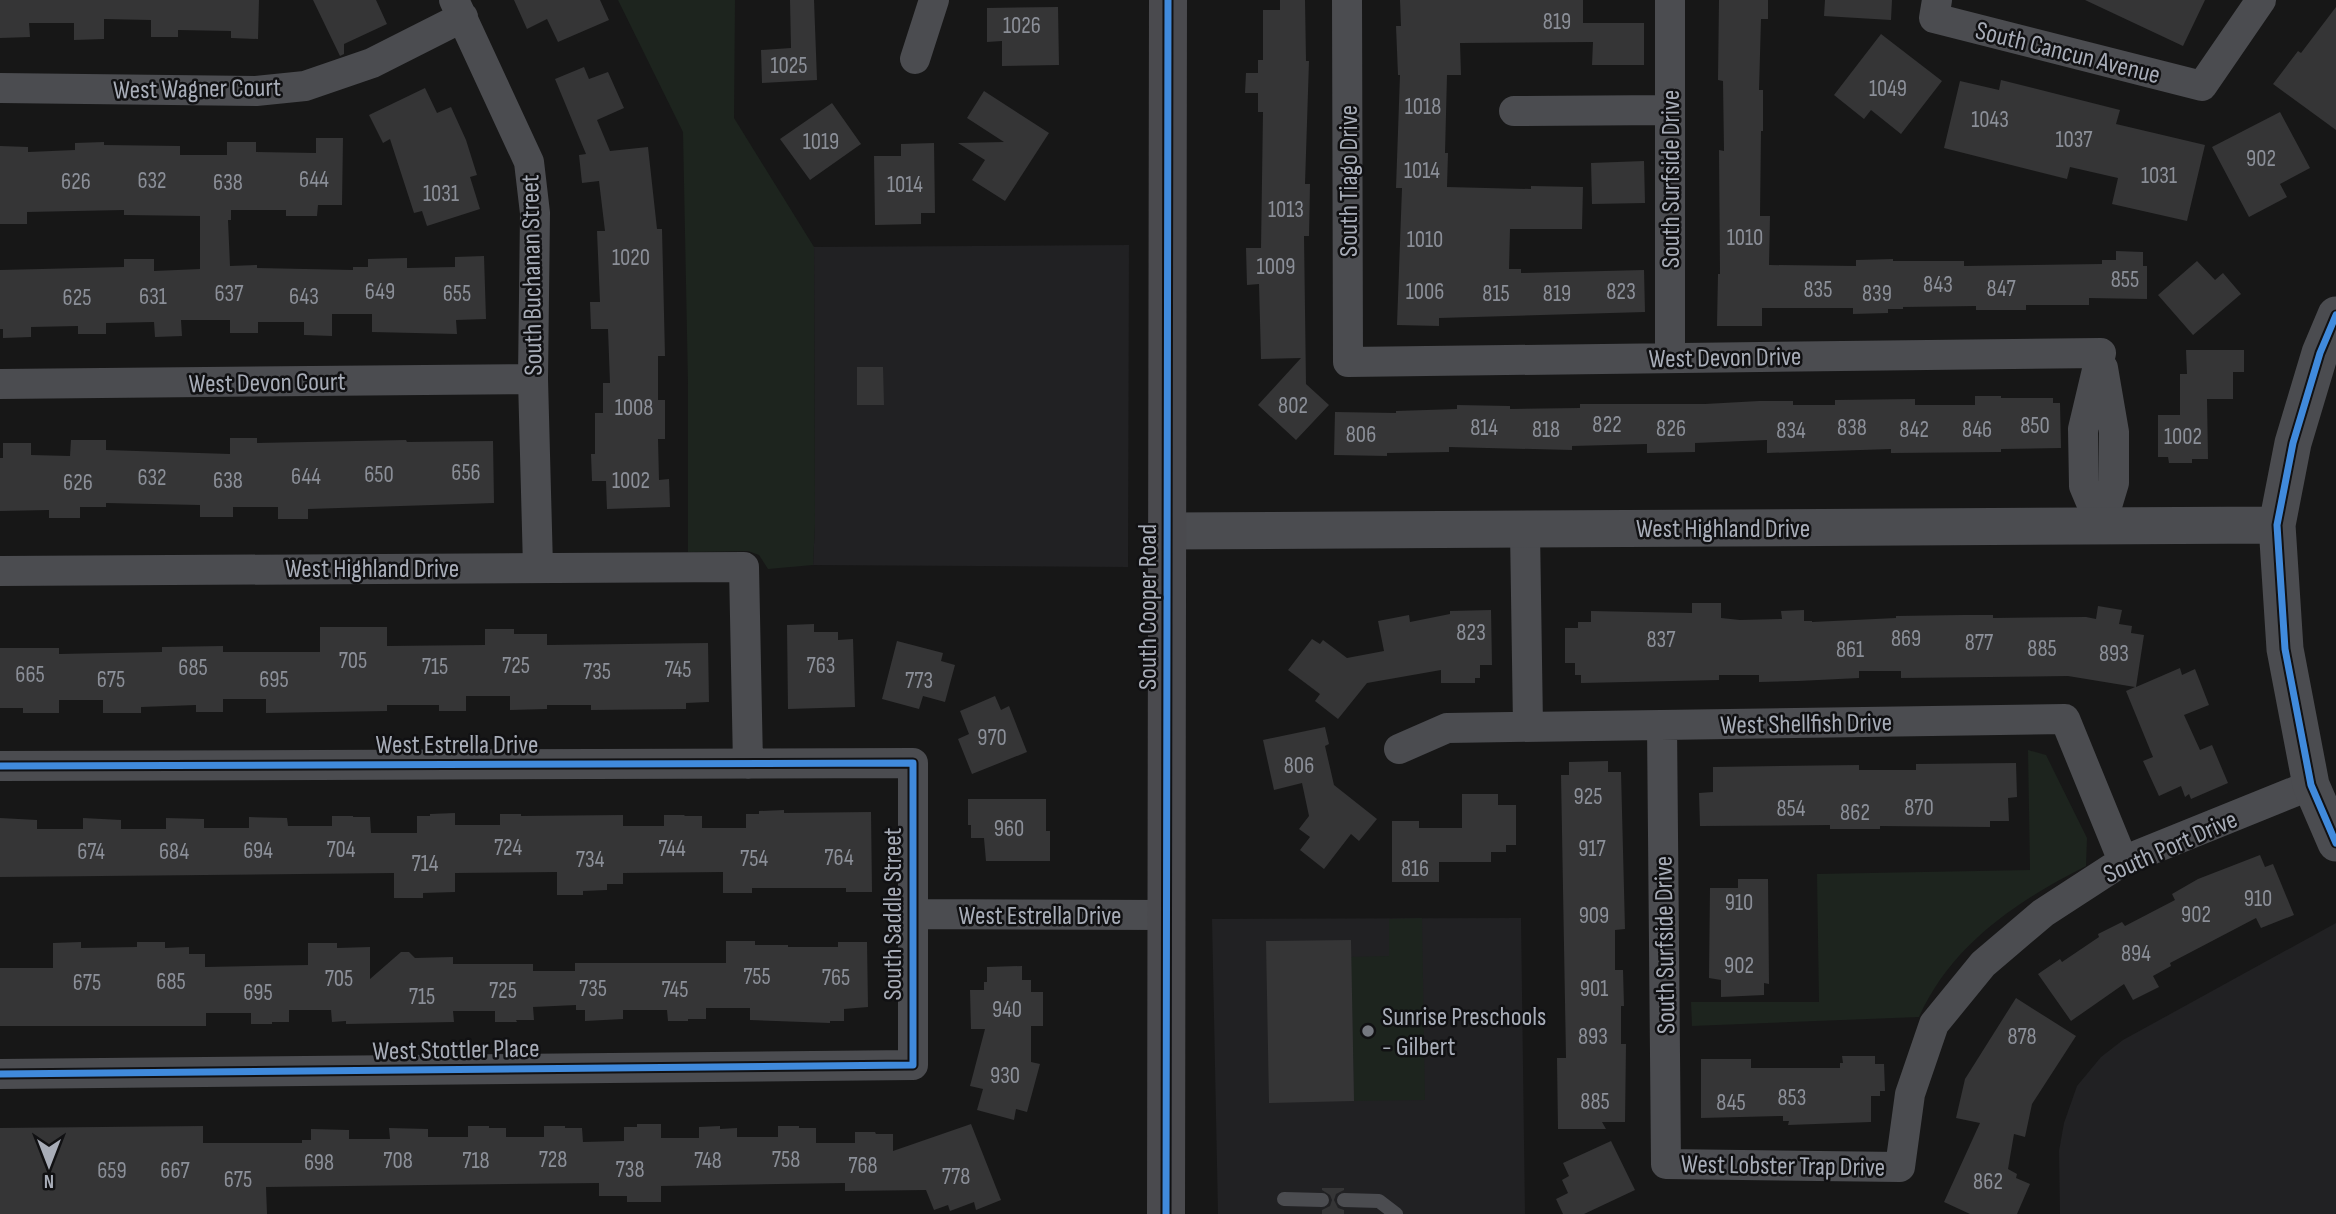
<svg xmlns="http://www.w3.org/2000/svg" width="2336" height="1214" font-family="'Sofia Sans Condensed',sans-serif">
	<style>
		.built { fill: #212123 }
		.green { fill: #1d241e }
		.building { fill: #353536 }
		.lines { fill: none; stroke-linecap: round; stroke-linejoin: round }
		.service { stroke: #4b4c50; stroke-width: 14 }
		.minor { stroke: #4b4c50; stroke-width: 30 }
		.tertiary { stroke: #4b4c50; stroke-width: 37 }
		.secondary { stroke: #4a4a4e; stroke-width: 38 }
		.cycleway-casing { stroke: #111113; stroke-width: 11 }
		.cycleway { stroke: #408adc; stroke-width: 7 }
		.poi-dot { fill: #757880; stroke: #111113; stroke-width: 2.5 }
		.labels { text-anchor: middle; stroke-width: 5; stroke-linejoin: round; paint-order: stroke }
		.number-label { font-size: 23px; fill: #8b8f98 }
		.street-label { font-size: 26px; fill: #a8adb8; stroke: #111113 }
		.poi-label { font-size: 26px; fill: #a8adb8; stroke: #111113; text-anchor: start }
	</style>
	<rect width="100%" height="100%" fill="#171717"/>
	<path class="built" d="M1129,245L1128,567L813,565L815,524L814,247Z
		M1521,918L1525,1214H1218L1212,919Z
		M2336,923V1214H2060L2059,1151L2064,1123L2077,1086L2101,1057L2123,1040Z"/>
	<path class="green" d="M618,0H735L734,118L814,247L815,524L813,565L768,569L759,555L748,551L688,552V384L683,132Z
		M2028,750L2046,755L2087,838L2086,866C2017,901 1952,944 1919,1017L1692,1026L1691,1002H1819L1817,874L2030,870Z
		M1422,918L1425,1100L1354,1101L1351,957L1389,956V919Z"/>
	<path class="building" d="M0,0H259L258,39L231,38V31L178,30V37H151V20L104,19V39L74,40V23H29L30,37L0,38Z
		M313,0H376L387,24L344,44V54L340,56Z
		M514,0H600L609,20L558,42L547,19L527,29Z
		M790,0H814L817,80L762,83L761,50L791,48Z
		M1280,0H1305L1306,61H1309L1305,184H1310L1309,236H1304L1306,384L1329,405L1296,440L1258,405L1301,358L1261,359L1259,284L1247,285L1246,248H1261L1263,112H1258V93H1245L1246,73H1258V60H1263V10H1280Z
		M1400,0H1583V23H1644V65H1592L1593,42L1460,43L1461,75H1447L1445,153H1448L1447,187L1531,189V186L1583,187L1582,229H1510L1509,269H1521V273L1644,270L1645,312L1439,318V326L1397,325L1402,188H1396L1400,75H1398L1396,26H1401Z
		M1719,0H1768V19H1761L1759,90H1763V131H1761L1760,216H1770L1769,265L1856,266V260L1893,259V261H1964V266L2102,264V260H2116V251L2143,252V266H2147V299L2089,298V305H2026V310H1976V306L1903,307V309H1888V313L1853,314V308H1762V326H1717L1718,274H1720L1719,150L1724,151L1723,81L1718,80Z
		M1825,0H1892L1891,20L1824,16Z
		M2085,0H2205L2183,46Z
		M1058,7L1059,65L1002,66V41L987,42V8Z
		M2336,7V130L2273,84L2298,51L2301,53Z
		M1881,34L1942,81L1901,134L1871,110L1864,119L1834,95Z
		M584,67L589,79L608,72L624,108L597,120L610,151L648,147L657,229H662L665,356H658V400H665V439H658L659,480L669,479L670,507L607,509L606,481H592L591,454H595V413H603V383H610L608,329H591L590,302H600L597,231H605L599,181L582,183L579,155L586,154L555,79Z
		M2001,80L2120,110L2116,124L2205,145L2187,221L2112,204L2118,178L2070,167L2067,179L1944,148L1960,81L1999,90Z
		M425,88L437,113L451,107L466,140L477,175L470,177L480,209L427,226L422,211L414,213L390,139L383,143L369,115Z
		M984,91L1049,133L1005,201L972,180L985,160L958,143L1004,142L967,118Z
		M832,103L861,144L810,180L780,139Z
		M2280,112L2310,168L2280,184L2287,197L2249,217L2212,147Z
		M316,138H343L342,205H318L317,216H286V210H231V220H228L230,266L257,265V268L353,270V267H368V259L407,258V268L455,267V257L484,256L486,319L456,320L457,334L372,332V314H332V336L304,335V322H258V333H230V320H181L182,336L155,337L154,322L106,323V334H78V326L31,327V337L3,338V329H0V270L124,267V259H154V271L200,269V216L124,215V210L27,212V224H0V146L28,147V152L75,150V143L104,142V145L180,146V155H227V142H256V152L316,153Z
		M934,143L935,213H921V224L875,225L874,156H901V144Z
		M1644,161L1645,203L1592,204L1591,163Z
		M2197,261L2215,280L2223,273L2241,294L2193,335L2158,295Z
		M2186,350H2244V372H2233V399H2207L2208,459H2192V463H2169L2168,457H2158V415H2180V374H2187Z
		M857,367H883L884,405H857Z
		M1975,396H2001V398H2053V403H2060L2061,448L2001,449V452L1891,453V449L1767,453V440L1695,443V452L1647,453V444L1572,446V450L1449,447V452L1387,453V456L1334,455L1335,412L1396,413V411L1457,409V405L1510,406V409L1580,408V404H1705L1759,401H1793V405H1835V400L1915,399V405H1975Z
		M230,438H257V443L406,440L407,442L493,441L494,503L308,509V519H278V507H233V517H200V505L106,503V507H80V518H49V510L0,511V458H3V443H31V455L70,456L71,440H106V450L230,454Z
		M1692,603H1721V618L1740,620L1782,619L1781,611L1804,610V621H1812V622L1896,618V616L1963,615H1993V618L2086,617L2096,619L2098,606L2122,610L2119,624L2132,626L2131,633L2144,635L2136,687L2180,668L2182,675L2195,669L2209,705L2184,715L2200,750L2212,745L2228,783L2191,799L2189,794L2185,797L2181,786L2159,796L2143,761L2153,757L2126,691L2135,687L2068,676L1901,678V671H1859V678L1798,681L1759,682V675H1719V680L1581,683V675H1575V663H1565V628H1578V622H1591V611L1692,613Z
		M1491,610L1492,665H1480V678H1475V683H1441V670L1367,683L1338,719L1315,701L1320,694L1288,670L1312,639L1320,644L1323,640L1347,658L1384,651L1378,621L1409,615L1410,622L1450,614V611Z
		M814,624V632H838V640L853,639L855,707L788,709L787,625Z
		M320,627H387V646L485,645V629H514V634H547V645L708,643L709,702L686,703V709L591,710V705H547V709L510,710V696H466V711H439V705H387V711L266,713V699H223V712H196V705L141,707V713H103V700H59V713H23V708H0V648H59V654L162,652V647L223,646V652H320Z
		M897,641L943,653L941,661L955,665L945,702L923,696L919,709L882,699Z
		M995,696L1001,710L1009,706L1027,752L972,774L958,739L969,734L960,711Z
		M1325,727L1329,744L1325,746L1334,785L1377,819L1359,841L1351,834L1324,869L1300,850L1310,837L1299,829L1309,816L1302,783L1274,790L1263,740Z
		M1608,761V772H1621L1625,929L1615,930V970H1623L1624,1006H1621V1044H1626L1625,1122H1602L1606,1129H1558L1557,1058H1566L1561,775H1569V762Z
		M2016,763L2017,797L2008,798L2009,821H1990V827L1880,826V829H1830V825L1700,826L1699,793L1713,792V767L1859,765V770H1916V764Z
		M1462,794H1498V805H1516V845H1506V852H1491V862H1439V882H1392V821H1419V828H1462Z
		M968,799H1046V831H1050V861H986L984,838H971V825H968Z
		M784,810V813L871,812L872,892H846V888H752V893H723V872L623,873V884H607V890L583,891V895H557V872L455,873V892L423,893V898H394V873L0,877V818L37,820V829H83V818L121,820V829H166V818L204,819V828H249V817L287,818L288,826H332V816H353V817H370L371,833H417V816H430V814L455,813V825H500V814H521V816L623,815V826H664V815H684L685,816H702V828H746V814H759V811Z
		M2260,855L2265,867L2273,864L2294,915L2261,928L2256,918L2170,963L2171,966L2153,976L2159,987L2133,1000L2124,984L2071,1021L2038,974L2060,959L2062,962L2099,937L2098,934L2122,922L2125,926L2175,900L2172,894L2198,879Z
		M1738,879H1768L1769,984L1764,983V995L1721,997V980L1709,978L1710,888H1738Z
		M1351,940L1354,1101L1269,1103L1266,941Z
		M726,941H755V945H788V947H838V942H867L868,1007L844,1009V1021H830V1023L750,1020V1008H706V1019H688V1021H668L667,1010H623V1019L585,1021V1010H576V1005L533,1007L534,1020H516L517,1022H495V1011H453L454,1022L346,1024V1021L332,1022L331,1010H289V1022H272V1024H251V1013H206V1026H0V968H53V943L81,942V948L137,947V942H165V948L189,947V954H205V967L308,965V943H337V948L370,947V979L401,952H409L415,958L453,957V964H533V971H575V963H726Z
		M1022,966V980H1031V992H1043V1026H1031V1062L1040,1064L1027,1112L1016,1109L1014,1120L977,1110L983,1089L970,1086L985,1029H971L970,990H984V982H987V967Z
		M2016,998L2076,1036L2032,1104L2025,1137L2014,1134L2008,1169L2017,1174L2016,1178L2030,1184L2017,1214H1970L1944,1202L1980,1123L1956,1118L1965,1079Z
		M1842,1056H1875V1064H1884L1885,1091H1880V1096H1871V1122L1788,1125L1789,1121H1783V1116L1701,1118V1059H1751V1068H1840V1063H1843Z
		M637,1124H661V1138H699V1127L720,1126V1129L737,1128V1137H778V1126H799V1128H816V1143H855V1132H875L876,1134H893V1151L971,1124L1001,1200L976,1210L974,1202L950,1211L948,1205L934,1210L926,1190L845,1191V1183L661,1186V1202H627V1196H599V1183L266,1187L267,1214H0V1128L203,1126V1143H302V1140H311V1129L349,1130V1139H390L389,1128L428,1129V1137H468V1126H489V1128H506V1137H544V1126H565V1128H582L583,1142L624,1141V1127H637Z
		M1611,1141L1635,1190L1584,1214H1563L1556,1199L1568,1193L1562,1180L1569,1176L1563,1163Z
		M1322,1188H1344V1190L1336,1194L1334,1200L1338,1208L1344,1210V1214H1322V1210L1330,1206L1332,1200L1330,1195L1322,1190Z"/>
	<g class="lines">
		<path class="service" d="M1284,1199L1322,1200
			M1344,1200L1379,1201L1396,1214"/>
		<path class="minor" d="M454,0L529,162L535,213L533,379L538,567
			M1347,0L1348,362L2101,353
			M1670,0V358
			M1937,0L1934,18L2202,86L2261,0
			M915,59L934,0
			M0,88L256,91L305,86L372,63L463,17
			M1514,111L1670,110
			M2101,353L2083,429L2084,486L2101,526
			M0,384L533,379
			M2101,526L2114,483V432L2103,368
			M1525,530L1528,726
			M0,571L744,567L748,764
			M1662,725L1666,1164L1900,1167L1910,1094L1934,1024L1983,964L2043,913L2123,861L2311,785
			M1399,749L1447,728L2065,719L2123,861
			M0,766L913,763V1065L0,1074
			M913,914L1166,915"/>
		<path class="tertiary" d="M2336,315L2320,353L2293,443L2277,525L2285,649L2311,785L2336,843
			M1168,531L2277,525"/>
		<path class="secondary" d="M1166,1214L1168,0"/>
		<defs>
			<path id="cycleway" d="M2336,315L2320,353L2293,443L2277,525L2285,649L2311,785L2336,843
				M0,766L913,763V1065L0,1074
				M1166,1214L1168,0"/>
		</defs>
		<use href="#cycleway" class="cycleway-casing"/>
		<use href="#cycleway" class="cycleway"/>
	</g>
	<circle class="poi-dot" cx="1368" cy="1031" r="7"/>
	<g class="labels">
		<g class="number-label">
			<text x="1557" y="29">819</text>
			<text x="1022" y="33">1026</text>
			<text x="789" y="73">1025</text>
			<text x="1888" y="96">1049</text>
			<text x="1423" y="114">1018</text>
			<text x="1990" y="127">1043</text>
			<text x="2074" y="147">1037</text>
			<text x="821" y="149">1019</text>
			<text x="2261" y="166">902</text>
			<text x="1422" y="178">1014</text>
			<text x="2159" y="183">1031</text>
			<text x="314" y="187">644</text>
			<text x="152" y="188">632</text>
			<text x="76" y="189">626</text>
			<text x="228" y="190">638</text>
			<text x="905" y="192">1014</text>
			<text x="441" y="201">1031</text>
			<text x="1286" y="217">1013</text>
			<text x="1745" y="245">1010</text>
			<text x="1425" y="247">1010</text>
			<text x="631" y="265">1020</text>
			<text x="1276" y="274">1009</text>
			<text x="2125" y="287">855</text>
			<text x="1938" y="292">843</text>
			<text x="2001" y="296">847</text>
			<text x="1818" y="297">835</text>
			<text x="380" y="299">649</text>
			<text x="1425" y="299">1006</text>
			<text x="1621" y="299">823</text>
			<text x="229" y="301">637</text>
			<text x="457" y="301">655</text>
			<text x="1496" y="301">815</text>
			<text x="1557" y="301">819</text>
			<text x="1877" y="301">839</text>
			<text x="153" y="304">631</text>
			<text x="304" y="304">643</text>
			<text x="77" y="305">625</text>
			<text x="1293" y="413">802</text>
			<text x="634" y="415">1008</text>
			<text x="1607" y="432">822</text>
			<text x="2035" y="433">850</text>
			<text x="1484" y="435">814</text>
			<text x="1852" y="435">838</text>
			<text x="1671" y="436">826</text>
			<text x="1546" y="437">818</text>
			<text x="1914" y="437">842</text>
			<text x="1977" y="437">846</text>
			<text x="1791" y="438">834</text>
			<text x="1361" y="442">806</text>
			<text x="2183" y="444">1002</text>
			<text x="466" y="480">656</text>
			<text x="379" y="482">650</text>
			<text x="306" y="484">644</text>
			<text x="152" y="485">632</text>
			<text x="228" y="488">638</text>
			<text x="631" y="488">1002</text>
			<text x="78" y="490">626</text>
			<text x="1471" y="640">823</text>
			<text x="1906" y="646">869</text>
			<text x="1661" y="647">837</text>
			<text x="1979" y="650">877</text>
			<text x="2042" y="656">885</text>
			<text x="1850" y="657">861</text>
			<text x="2114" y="661">893</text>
			<text x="353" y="668">705</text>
			<text x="516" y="673">725</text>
			<text x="821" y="673">763</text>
			<text x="435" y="674">715</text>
			<text x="193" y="675">685</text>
			<text x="678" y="677">745</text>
			<text x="597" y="679">735</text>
			<text x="30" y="682">665</text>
			<text x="111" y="687">675</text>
			<text x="274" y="687">695</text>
			<text x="919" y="688">773</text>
			<text x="992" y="745">970</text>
			<text x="1299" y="773">806</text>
			<text x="1588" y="804">925</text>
			<text x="1919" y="815">870</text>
			<text x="1791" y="816">854</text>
			<text x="1855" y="820">862</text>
			<text x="1009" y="836">960</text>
			<text x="508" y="855">724</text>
			<text x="672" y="856">744</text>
			<text x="1592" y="856">917</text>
			<text x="341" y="857">704</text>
			<text x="258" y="858">694</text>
			<text x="91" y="859">674</text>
			<text x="174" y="859">684</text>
			<text x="839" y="865">764</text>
			<text x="754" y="866">754</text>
			<text x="590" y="867">734</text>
			<text x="425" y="871">714</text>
			<text x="1415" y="876">816</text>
			<text x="2258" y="906">910</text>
			<text x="1739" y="910">910</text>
			<text x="2196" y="922">902</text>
			<text x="1594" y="923">909</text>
			<text x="2136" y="961">894</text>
			<text x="1739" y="973">902</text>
			<text x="757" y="984">755</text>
			<text x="836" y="985">765</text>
			<text x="339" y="986">705</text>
			<text x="171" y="989">685</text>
			<text x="87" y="990">675</text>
			<text x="593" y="996">735</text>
			<text x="1594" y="996">901</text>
			<text x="675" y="997">745</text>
			<text x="503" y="998">725</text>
			<text x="258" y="1000">695</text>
			<text x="422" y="1004">715</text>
			<text x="1007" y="1017">940</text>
			<text x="1593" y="1044">893</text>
			<text x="2022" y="1044">878</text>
			<text x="1005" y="1083">930</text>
			<text x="1792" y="1105">853</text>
			<text x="1595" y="1109">885</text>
			<text x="1731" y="1110">845</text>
			<text x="553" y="1167">728</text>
			<text x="786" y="1167">758</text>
			<text x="398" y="1168">708</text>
			<text x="476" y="1168">718</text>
			<text x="708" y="1168">748</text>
			<text x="319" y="1170">698</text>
			<text x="863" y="1173">768</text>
			<text x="630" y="1177">738</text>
			<text x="112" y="1178">659</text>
			<text x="175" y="1178">667</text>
			<text x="956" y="1184">778</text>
			<text x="238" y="1187">675</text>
			<text x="1988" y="1189">862</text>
		</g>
		<g class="street-label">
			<text transform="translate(2068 52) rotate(14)" y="9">South Cancun Avenue</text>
			<text transform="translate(197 88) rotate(-1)" y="9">West Wagner Court</text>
			<text transform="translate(1670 179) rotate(-90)" y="9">South Surfside Drive</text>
			<text transform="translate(1348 181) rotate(-90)" y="9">South Tiago Drive</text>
			<text transform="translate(531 275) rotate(-91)" y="9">South Buchanan Street</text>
			<text transform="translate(1725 357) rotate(-1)" y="9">West Devon Drive</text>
			<text transform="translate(267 382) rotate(-1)" y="9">West Devon Court</text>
			<text x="1723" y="537">West Highland Drive</text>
			<text x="372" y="577">West Highland Drive</text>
			<text transform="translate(1147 607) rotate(-90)" y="9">South Cooper Road</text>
			<text transform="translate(1806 723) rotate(-1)" y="9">West Shellfish Drive</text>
			<text x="457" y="753">West Estrella Drive</text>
			<text transform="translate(2170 846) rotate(-24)" y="9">South Port Drive</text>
			<text transform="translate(892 914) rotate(-90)" y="9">South Saddle Street</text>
			<text x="1040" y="924">West Estrella Drive</text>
			<text transform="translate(1664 945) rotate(-91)" y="9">South Surfside Drive</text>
			<text transform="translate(456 1049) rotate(-1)" y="9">West Stottler Place</text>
			<text transform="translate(1783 1165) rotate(1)" y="9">West Lobster Trap Drive</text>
		</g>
		<g class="poi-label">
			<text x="1382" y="1025">Sunrise Preschools<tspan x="1382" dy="30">- Gilbert</tspan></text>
		</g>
	</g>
	<g transform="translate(49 1165) rotate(180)" stroke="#111113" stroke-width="5" paint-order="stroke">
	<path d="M0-5L12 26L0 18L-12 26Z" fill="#a8adb8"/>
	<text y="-10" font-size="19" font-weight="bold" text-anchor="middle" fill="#a8adb8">N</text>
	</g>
</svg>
